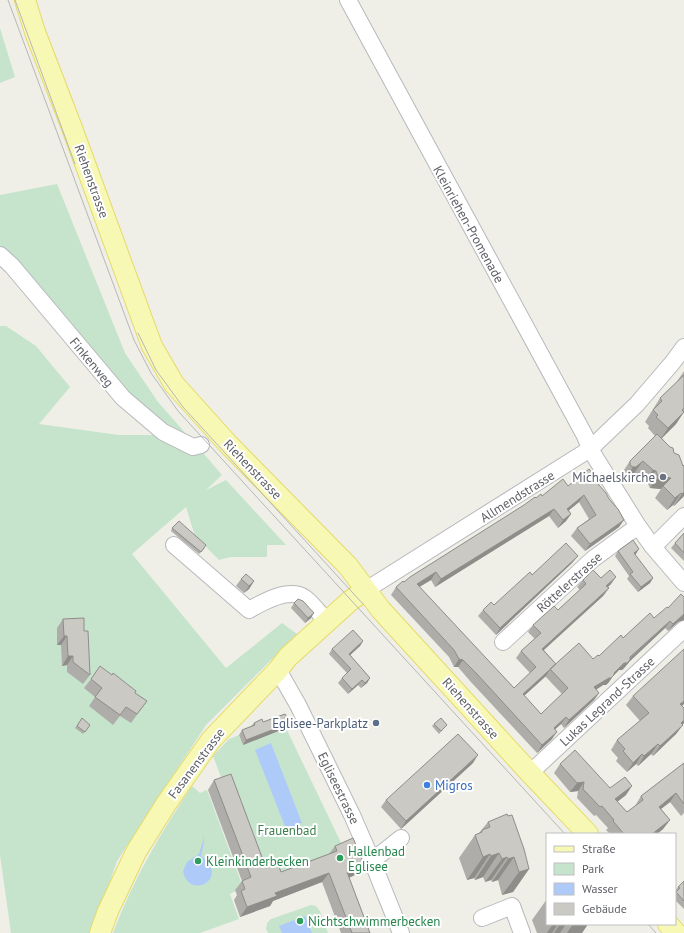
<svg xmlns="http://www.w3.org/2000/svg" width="684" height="933" font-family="'PT Sans',sans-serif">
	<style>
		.green { fill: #c6e4cc }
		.water { fill: #aecaf8 }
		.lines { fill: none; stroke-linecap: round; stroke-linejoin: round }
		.minor-casing { stroke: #b7b8bc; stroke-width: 18 }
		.major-casing { stroke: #e6da69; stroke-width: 22 }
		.minor { stroke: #fff; stroke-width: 16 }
		.major { stroke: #f7f8b3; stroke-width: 20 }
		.tram { stroke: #b7b7b8; stroke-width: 1 }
		.wall { fill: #afada9; fill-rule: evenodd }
		.shaded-wall { fill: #8e8d89 }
		.building { fill: #cbc9c4; stroke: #8e8d89 }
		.worship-dot { fill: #6b7280; stroke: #fff; stroke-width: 1.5 }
		.service-dot { fill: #5c6f8a; stroke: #fff; stroke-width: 1.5 }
		.shop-dot { fill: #3f7fe0; stroke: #fff; stroke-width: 1.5 }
		.leisure-dot { fill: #2e9e5b; stroke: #fff; stroke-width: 1.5 }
		.labels { text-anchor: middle; stroke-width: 4; stroke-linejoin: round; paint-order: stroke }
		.street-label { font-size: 13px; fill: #5e6066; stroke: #fff }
		.worship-label { font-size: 13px; fill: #5b616d; stroke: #fff; text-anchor: end }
		.service-label { font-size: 13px; fill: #4e5e75; stroke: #fff; text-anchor: end }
		.shop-label { font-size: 13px; fill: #366cbe; stroke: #fff; text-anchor: start }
		.park-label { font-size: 13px; fill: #3c7f4b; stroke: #fff }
		.leisure-label { font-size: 13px; fill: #27864d; stroke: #fff; text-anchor: start }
	</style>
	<rect width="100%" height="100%" fill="#efefe7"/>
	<path class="green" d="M0,28L15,77L0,83Z
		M57,184L125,353L158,402L195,444L165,429L128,394L0,248V195Z
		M0,326H6L36,346L70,387L39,424L119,435H161L204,454L222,475L206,490L226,480L286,545H267V557H231L219,560L195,536L186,507L132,554L226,668L282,623L297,634L206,725L117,861L92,933H11L0,855Z
		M286,728L344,849L331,860L259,878L213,756L229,739L239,735L243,745Z
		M192,786L200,793L207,790L243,887L230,894L239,919L200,933H113C133,880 161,832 192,786Z
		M311,905L316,906L320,911L328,933H268L266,929L267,923L271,919Z"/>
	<path class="water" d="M271,743L302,823L286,829L255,750Z
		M203,834L204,842L201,856C204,859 208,860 210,865C220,884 188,897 183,871L187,862L199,854L203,841Z
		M305,916L312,933H282L279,926Z"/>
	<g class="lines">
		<defs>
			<path id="minor" d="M348,0L585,436L590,449L638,526L653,547L684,583
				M0,255L12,266L123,398L163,432L193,447L201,445
				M174,545L249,610C263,602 289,587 305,598C313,604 320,614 326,621
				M653,547L684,516
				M366,590L590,449L637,404L673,362L684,347
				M503,642L593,559L638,526
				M278,670L298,705L352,815L372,861L401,933
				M530,773L684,629
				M372,861L401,838
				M482,918L512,906L522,933"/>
			<path id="major" d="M25,0L35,32L72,128L152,346L174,384L228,444L348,566L381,610L530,773L588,834
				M668,924L676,933
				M100,933L108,911L136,852L166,804L211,740L278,670L288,657L351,600L366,590"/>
		</defs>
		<use href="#minor" class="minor-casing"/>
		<use href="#major" class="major-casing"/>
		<use href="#minor" class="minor"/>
		<use href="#major" class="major"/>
		<path class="tram" d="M8,0L134,340L151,373L178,411L565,834
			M15,0L75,164
			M138,333L156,370L183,407L363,604
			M648,924L656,933"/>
	</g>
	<path class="wall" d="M684,371V411L676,424L662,438L674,453L683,466L684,465V496L674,506L673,505L667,510L655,498L661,489L650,488L647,482H644L634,473L628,479H624L622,476V473L630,461L655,436L648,428L649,426L645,422L660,398L676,383Z
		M599,484L619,527L585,551L571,536L577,528L589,519L579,502L569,510L571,514L566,521L558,528L549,516L435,587L431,580L419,587L514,688L530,673L516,658L521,651L535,639L528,632L533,625L558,610L580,590L577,587L583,580L601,578L611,584L608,587L609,588L603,596L544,650L556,664L593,659L599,656L623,638L654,618L678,622L668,631L665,628L630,661L625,667L622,670H619L613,676L609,682L606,685H603L596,690L599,693L594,700L564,728L561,724L555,729L552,739L537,753L470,681L458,667H454L449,657L391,595L396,587L404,582L536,498L542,496L568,486ZM545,676L562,694L541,714L524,696L546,676Z
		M172,528L205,548L199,554L171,531Z
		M684,533V561L671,548L675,543Z
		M618,551L636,554L635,555L653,578L650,583L638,592L627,579L629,576L615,556Z
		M573,562L496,635L478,616L483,610L494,605L532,575Z
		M241,579L254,581L249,589L244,593L236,586Z
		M294,603L311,618L305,623L291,608Z
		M63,619L84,631L90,675L83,684L67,672V665L62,666L61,645H57V628Z
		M363,641L360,646L350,655L370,678L367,683L361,688L358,685L348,694L338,683L342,678L347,673L329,654L332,649Z
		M91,679L135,693L147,701L131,723L120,716L113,725L89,706L95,697L84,688Z
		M633,696L684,704L682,706L684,708V723L676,734L653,756L651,754L638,766L636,764L627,772L616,761L618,758L611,750L617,740L640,721L626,705Z
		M82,718L90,725L83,734L75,728Z
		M263,722L290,723L286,728L243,745L239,735L242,730L251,726L254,723Z
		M434,724L447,725L439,734L432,726Z
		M473,763L401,829L381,807L386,800Z
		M684,763V813L681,816L670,802L661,809L670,820L663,829L657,834H610L606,830L608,828L596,815L594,816L577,798L578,791L570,792L554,773L560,764L610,788L626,795L617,802L627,812L635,806L641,796Z
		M214,780L266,868L281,872L329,854L335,846L357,874L349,878L370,933H341L322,882L273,901L270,906L240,917L234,900L237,895L235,890L242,881L208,790Z
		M488,822L529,869L513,892L502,895L498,880L492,882L491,880L485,882L483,877L475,880L474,878L467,880L459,858L475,835L479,833Z
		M684,881V909L675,900V891L678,887Z
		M547,899V924H588L582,933H537L532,920Z"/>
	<path class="shaded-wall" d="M684,412L676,424L660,440L668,428Z
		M643,461L634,473L628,479H624L633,467Z
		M653,470L656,471L647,482H644Z
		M658,476L671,478L663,486L661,489L650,488Z
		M684,492V496L674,506L682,494Z
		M681,493L673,505L667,510L675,498Z
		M584,495L579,502L562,516L567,509Z
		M554,509L549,516L435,587L441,579Z
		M571,514L566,521L558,528L563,520Z
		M624,520L619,527L585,551L590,544Z
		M639,549L636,554L630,558L634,553Z
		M578,556L573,562L496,635L500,628Z
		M436,572L431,580L411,592L417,584Z
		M616,577L611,584L601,593L606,586Z
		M653,578L650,583L638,592L641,587Z
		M254,581L249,589L244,593L249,586Z
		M609,588L603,596L537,656L542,649Z
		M314,613L311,618L305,623L308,618Z
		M683,614H684V620L678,622L668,631L673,624Z
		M670,621L665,628L630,661L625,667L622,670H619L613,676L609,682L606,685H603L589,694L594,687L614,673Z
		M64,636H67L61,645H57Z
		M363,641L360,646L346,659L349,654Z
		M68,656H73L67,665L62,666Z
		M459,659L463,660L458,667H454Z
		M550,669L546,676L517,702L523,694Z
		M370,678L367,683L361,688L365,683Z
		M362,680L358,685L348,694L352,689Z
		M599,693L594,700L564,728L569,720Z
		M684,701V704L674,713L680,704Z
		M566,717L561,724L549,735L554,728Z
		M684,720V723L683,724L674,732L681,723Z
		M290,723L286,728L243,745L246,740Z
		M683,725L676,734L653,756L660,746Z
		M557,732L552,739L537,753L542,745Z
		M658,744L651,754L638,766L644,756Z
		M642,754L636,764L627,772L633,763Z
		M478,755L473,763L401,829L406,821Z
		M584,782L578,791L570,792L577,783Z
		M632,786L626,795L609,808L615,799Z
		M676,793L670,802L653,815L659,807Z
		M670,820L663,829L657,834H652Z
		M499,853L483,877L475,880L491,856Z
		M490,854L474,878L467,880L483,857Z
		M507,857L491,880L485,882L502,859Z
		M514,857L498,880L492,882L508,859Z
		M364,864L357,874L341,881L347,872Z
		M529,869L513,892L502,895L519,872Z
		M329,873L322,882L273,901L270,906L240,917L247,907L275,893Z
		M553,924H558L552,933H547Z
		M560,924H566L560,933H554Z
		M573,924H588L582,933H567Z"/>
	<path class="building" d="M684,375V408L682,410L684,412L668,428L656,417L658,415L653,410L662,401L660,398Z
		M657,434L670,447L673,448L674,453L679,455L683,466L684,465V492L682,494L681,493L675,498L663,486L671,478L658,476L656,471L653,470L643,461L636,467H633L630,465V461Z
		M589,469L600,482L598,484L606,493L609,499L618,509L624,520L590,544L577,528L596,515L584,495L567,509L571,514L563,520L554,509L441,579L436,572L417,584L514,688L536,667L521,651L541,633L533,625L554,606L558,610L586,584L583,580L593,570L601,578L610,570L616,577L606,586L609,588L542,649L556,664L523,694L541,714L568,688L550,669L579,643L593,659L598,655L599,656L621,635L623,638L650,613L654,618L667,607L668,608L681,594L684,597V614L673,624L670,621L630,657V660L627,663H624L614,673V675L611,678H609L594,687L599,693L569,720L566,717L554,728L557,732L542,745L476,673L463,660L459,659L454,650L396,587L403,581L404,582L410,577L524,505L535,497L536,498L541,494L542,496L563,479L568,486Z
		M179,521L206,545L201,552L172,528Z
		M684,533V553L675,543Z
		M633,540L639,549L634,553L653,578L641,587L630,574L633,572L618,551Z
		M566,543L578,556L500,628L483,610L491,602L494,605L530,572L532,575Z
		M246,574L254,581L249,586L241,579Z
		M298,599L303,601L314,613L308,618L294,603Z
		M84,618V631H88L90,675L73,662V656H68L67,636H64L63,619Z
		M353,630L363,641L349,654L370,678L365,683L362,680L352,689L342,678L351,669L332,649Z
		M684,649V701L680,704L684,708V720L681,723L683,725L660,746L658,744L644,756L642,754L633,763L623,751L625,749L617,740L649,713L633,696Z
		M100,666L112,675L113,673L136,691L135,693L147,701L137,714L126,707L120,715L95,697L102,688L91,679Z
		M285,714L290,723L246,740L242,730L255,725L254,723L262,719L263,722Z
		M82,718L90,725L85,732L77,726Z
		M441,718L447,725L441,731L434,724Z
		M458,734L478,755L406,821L386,800Z
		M575,750L610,788L625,777L632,786L615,799L627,812L643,800L641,796L684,763V804L676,793L659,807L670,820L652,834H624L613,821L614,820L602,806L600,807L583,789L584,782L577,783L560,764Z
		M231,774L266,868L278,864L281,872L337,851L335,846L353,838L364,864L347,872L370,933H352L329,873L275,893L277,896L247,907L241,891L245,889L242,881L251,877L214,780Z
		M507,814L508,816L512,815L524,849L529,869L519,872L514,857L508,859L507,857L502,859L499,853L491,856L490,854L483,857L475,835L482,832V830L490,827L488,822Z
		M684,881V901L676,892L680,888L678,887Z"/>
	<circle class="worship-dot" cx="663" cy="477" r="4"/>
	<circle class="service-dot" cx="376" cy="723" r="4"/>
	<circle class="shop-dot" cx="427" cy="785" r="4"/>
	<g class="leisure-dot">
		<circle cx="340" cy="858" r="4"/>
		<circle cx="198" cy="861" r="4"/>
		<circle cx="300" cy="921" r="4"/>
	</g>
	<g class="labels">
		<g class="street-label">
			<text transform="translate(92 181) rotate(70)" y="5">Riehenstrasse</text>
			<text transform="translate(469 224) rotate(61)" y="5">Kleinriehen-Promenade</text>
			<text transform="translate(92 362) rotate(50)" y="5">Finkenweg</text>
			<text transform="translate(253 469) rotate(46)" y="5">Riehenstrasse</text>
			<text transform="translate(517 496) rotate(-32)" y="5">Allmendstrasse</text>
			<text transform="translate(569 582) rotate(-42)" y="5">Röttelerstrasse</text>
			<text transform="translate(607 701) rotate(-43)" y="5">Lukas Legrand-Strasse</text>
			<text transform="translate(471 708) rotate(48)" y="5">Riehenstrasse</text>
			<text transform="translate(196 763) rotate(-53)" y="5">Fasanenstrasse</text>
			<text transform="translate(339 788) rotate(64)" y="5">Egliseestrasse</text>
		</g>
		<g class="worship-label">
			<text x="655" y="482">Michaelskirche</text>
		</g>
		<g class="service-label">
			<text x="368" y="728">Eglisee-Parkplatz</text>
		</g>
		<g class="shop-label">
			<text x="435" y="790">Migros</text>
		</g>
		<g class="park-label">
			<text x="287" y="835">Frauenbad</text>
		</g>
		<g class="leisure-label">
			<text x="348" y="856">Hallenbad<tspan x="348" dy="15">Eglisee</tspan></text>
			<text x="206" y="866">Kleinkinderbecken</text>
			<text x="308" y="926">Nichtschwimmerbecken</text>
		</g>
	</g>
	<rect x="546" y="833" width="130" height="92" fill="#ffffff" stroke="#bfbfc2"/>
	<rect x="554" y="846" width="20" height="6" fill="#f7f8b3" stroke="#bfbfc2"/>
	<text x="582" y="853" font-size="12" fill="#5e6066">Straße</text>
	<rect x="554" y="863" width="20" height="12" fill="#c6e4cc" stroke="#bfbfc2"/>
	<text x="582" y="873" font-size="12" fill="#5e6066">Park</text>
	<rect x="554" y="883" width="20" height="12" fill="#aecaf8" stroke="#bfbfc2"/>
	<text x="582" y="893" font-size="12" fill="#5e6066">Wasser</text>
	<rect x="554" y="903" width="20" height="12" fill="#cbc9c4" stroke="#bfbfc2"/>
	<text x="582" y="913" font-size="12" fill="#5e6066">Gebäude</text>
</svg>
